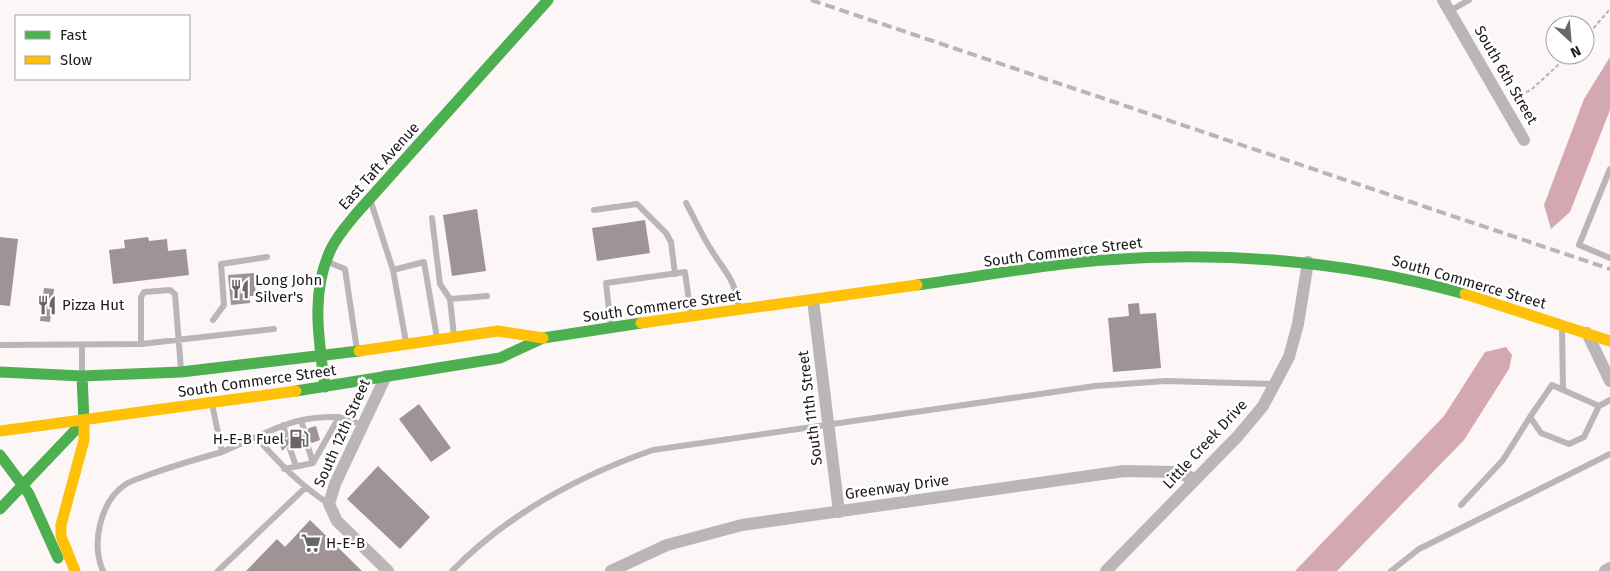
<svg xmlns="http://www.w3.org/2000/svg" width="1610" height="571" font-family="'Fira Sans',sans-serif">
	<style>
		.water { fill: #d4a8b2 }
		.building { fill: #a09396 }
		.lines { fill: none; stroke-linecap: round; stroke-linejoin: round }
		.path { stroke: #b5b3b3; stroke-width: 2; stroke-dasharray: 4 2.5; stroke-linecap: butt }
		.lane { stroke: #bab6b7; stroke-width: 6 }
		.street { stroke: #bab6b7; stroke-width: 12 }
		.fast { stroke: #4caf50; stroke-width: 11 }
		.slow { stroke: #ffc107; stroke-width: 11 }
		.rail { stroke: #b8b5b6; stroke-width: 4; stroke-dasharray: 10 5; stroke-linecap: butt }
		.labels { text-anchor: middle; stroke-width: 5; stroke-linejoin: round; paint-order: stroke }
		.street-label { font-size: 15px; fill: #1c1919; stroke: #fff }
		.poi-label { font-size: 15px; fill: #1c1919; stroke: #fff; text-anchor: start }
	</style>
	<rect width="100%" height="100%" fill="#fcf6f7"/>
	<path class="water" d="M1610,57V110L1570,212L1551,229L1544,205L1584,99Z
		M1506,347L1512,355L1509,369L1464,440L1337,571H1295L1444,416L1485,352Z"/>
	<path class="building" d="M477,209L486,271L452,276L443,215Z
		M645,220L650,253L597,261L592,228Z
		M0,237L18,239L10,306L0,305Z
		M148,237L149,241L167,239L168,251L186,249L189,275L113,284L109,250L125,248L124,240Z
		M254,273L256,296H250V303L231,305L228,275Z
		M44,288L54,289L50,322L40,321Z
		M1139,303L1140,314L1156,313L1161,368L1113,372L1108,318L1129,316L1128,304Z
		M419,404L451,448L431,462L399,419Z
		M316,426L320,440L312,443L306,439L302,445L295,447L289,444L282,451L278,437L281,436L287,440L291,433L299,431L305,435L309,428Z
		M378,466L430,517L400,549L347,499Z
		M310,520L362,571H246L277,539L285,547Z"/>
	<g class="lines">
		<path class="path" d="M1585,38L1610,9
			M1514,97L1531,90L1569,55"/>
		<path class="lane" d="M1450,11L1469,0
			M1610,169L1579,245L1610,258
			M371,202L393,270
			M686,203C695,219 702,236 712,251C727,275 735,279 739,309
			M594,210L637,204L666,233L671,242L675,274
			M432,218L440,284L450,299L454,336
			M328,262L345,269L357,350
			M450,299L487,296
			M213,320L224,305L221,264L267,257
			M1562,326L1563,390
			M611,327L606,283L685,272L691,316
			M406,342L393,270L424,262L437,338
			M141,344V297L144,292L170,290L175,294L181,370
			M0,345L141,344L274,329
			M82,346V375
			M212,404L222,452L256,437C279,463 300,485 329,504
			M1599,406L1552,385L1530,417L1541,433L1569,444L1584,437L1599,406L1610,400
			M339,417L364,425
			M301,420L304,430
			M283,425L286,435
			M256,437C287,423 305,416 339,417L313,463L284,469
			M307,444L313,463
			M290,449L296,466
			M1461,505L1503,460L1530,417
			M103,571C91,544 100,501 126,484C133,480 141,478 148,475C173,466 197,459 222,452
			M218,571L305,488
			M452,571C508,514 578,476 653,450L1095,386L1166,381L1275,384
			M1391,571L1419,549L1610,454"/>
		<path class="street" d="M1443,0L1524,140
			M813,300L839,512
			M1587,333L1610,381
			M386,376L335,484L329,504L337,521L388,571
			M611,571L667,545L742,525L1124,471L1176,472L1195,479
			M1106,571L1238,436L1263,406L1289,357L1298,324L1308,262
			M1605,571L1610,568"/>
		<path class="fast" d="M917,285C979,277 1042,264 1105,260C1226,251 1347,261 1465,294
			M0,372L82,376L181,372L359,351
			M82,376L84,421
			M325,387C319,341 310,292 331,249C337,236 347,225 356,214L548,0
			M296,391L500,358L543,338L641,323
			M0,455L29,494L58,558
			M0,509L84,421"/>
		<path class="slow" d="M1465,294L1610,341
			M641,323L917,285
			M359,351L498,331L543,338
			M0,431L296,391
			M75,571L61,536V525L84,440V421"/>
		<path class="rail" d="M811,0L1610,269"/>
	</g>
	<defs>
		<symbol id="restaurant-bare" viewBox="-9 -9 18 18"><path d="M-5-6h1v4h1v-4h1v4h1v-4h1v5L-1.5 .5V6h-2V.5L-5-1ZM5-6V6H3V1.5H1.5Q1.5-4 5-6Z" fill="#6a6667" stroke="#fff" stroke-width="2.5" paint-order="stroke"/></symbol>
		<symbol id="fuel-bare" viewBox="-9 -9 18 18"><path d="M-5.5-6h7V0h2V4h1.3V-2.5L3-4.5l.8-.8L6-3V5H2.5V1h-1V6h-7ZM-4.2-4.7v3.2H.2V-4.7Z" fill="#6a6667" stroke="#fff" stroke-width="2.5" paint-order="stroke"/></symbol>
		<symbol id="supermarket-bare" viewBox="-9 -9 18 18"><path d="M-6-5.5h2.5l.6 2H6L4.5 2H-2.5L-4.4-4H-6ZM-1.5 3.2a1.3 1.3 0 1 0 .1 0ZM3 3.2a1.3 1.3 0 1 0 .1 0Z" fill="#6a6667" stroke="#fff" stroke-width="2.5" paint-order="stroke"/></symbol>
	</defs>
	<g fill-rule="evenodd">
		<use href="#restaurant-bare" x="226" y="275" width="28" height="28"/>
		<use href="#restaurant-bare" x="33" y="291" width="28" height="28"/>
		<use href="#fuel-bare" x="285" y="425" width="28" height="28"/>
		<use href="#supermarket-bare" x="297" y="529" width="28" height="28"/>
	</g>
	<g class="labels">
		<g class="street-label">
			<text transform="translate(1506 75) rotate(60)" y="5">South 6th Street</text>
			<text transform="translate(379 166) rotate(-48)" y="5">East Taft Avenue</text>
			<text transform="translate(1063 252) rotate(-7)" y="5">South Commerce Street</text>
			<text transform="translate(1469 282) rotate(16)" y="5">South Commerce Street</text>
			<text transform="translate(662 306) rotate(-8)" y="5">South Commerce Street</text>
			<text transform="translate(257 381) rotate(-8)" y="5">South Commerce Street</text>
			<text transform="translate(810 408) rotate(-97)" y="5">South 11th Street</text>
			<text transform="translate(342 433) rotate(-66)" y="5">South 12th Street</text>
			<text transform="translate(1205 444) rotate(-47)" y="5">Little Creek Drive</text>
			<text transform="translate(897 487) rotate(-8)" y="5">Greenway Drive</text>
		</g>
		<g class="poi-label">
			<text x="255" y="285">Long John<tspan x="255" dy="17">Silver's</tspan></text>
			<text x="62" y="310">Pizza Hut</text>
			<text x="284" y="444" text-anchor="end">H-E-B Fuel</text>
			<text x="326" y="548">H-E-B</text>
		</g>
	</g>
	<rect x="15" y="15" width="175" height="65" fill="#ffffff" stroke="#a4a3a3"/>
	<rect x="25" y="31" width="25" height="8" fill="#4caf50" stroke="#a4a3a3"/>
	<text x="60" y="40" font-size="15" fill="#1c1919">Fast</text>
	<rect x="25" y="56" width="25" height="8" fill="#ffc107" stroke="#a4a3a3"/>
	<text x="60" y="65" font-size="15" fill="#1c1919">Slow</text>
	<g transform="translate(1570 40) rotate(154)"><circle r="24" fill="#ffffff" stroke="#a4a3a3"/>
	<path d="M0-4L9 19L0 12L-9 19Z" fill="#6a6667"/>
	<text y="-8" font-size="14" font-weight="bold" text-anchor="middle" fill="#1c1919">N</text>
	</g>
</svg>
